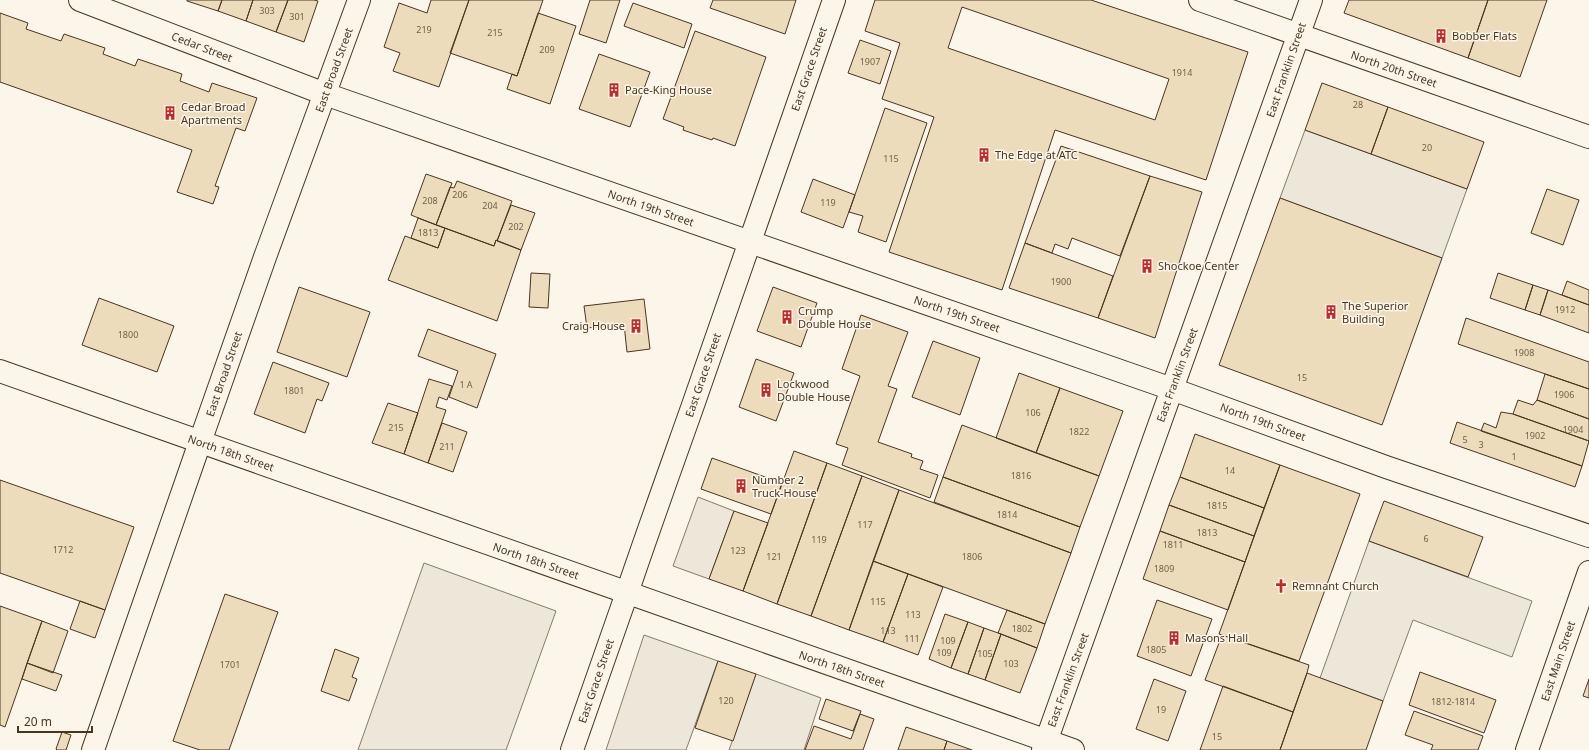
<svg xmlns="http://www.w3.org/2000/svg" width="1589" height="750" font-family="'Noto Sans',sans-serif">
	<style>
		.green { fill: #ede6d9; stroke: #887966 }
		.parking { fill: #ede7d9; stroke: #887966 }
		.building { fill: #ecdcbc; stroke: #4a3520; fill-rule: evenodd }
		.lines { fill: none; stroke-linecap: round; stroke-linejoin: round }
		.minor-casing { stroke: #4a3520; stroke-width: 24 }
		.secondary-casing { stroke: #4a3520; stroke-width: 24 }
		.primary-casing { stroke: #4a3520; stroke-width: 24 }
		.minor { stroke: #fbf6e9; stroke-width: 22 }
		.secondary { stroke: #fbf6e9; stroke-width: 22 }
		.primary { stroke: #fbf6e9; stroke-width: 22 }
		.labels { text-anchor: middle; stroke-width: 3; stroke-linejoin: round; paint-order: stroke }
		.number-label { font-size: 9px; fill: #725f47 }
		.poi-label { font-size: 11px; fill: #4a3520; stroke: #fbf6e9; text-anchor: start }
		.street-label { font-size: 11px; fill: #4a3520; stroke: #fbf6e9 }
	</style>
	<rect width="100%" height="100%" fill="#fbf6e9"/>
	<path class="green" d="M698,497L734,511L709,579L673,566Z"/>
	<path class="parking" d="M1305,130L1467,189L1442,258L1280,198Z
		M1369,541L1532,601L1512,657L1413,620L1383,701L1320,678Z
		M424,563L556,611L506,750H358Z
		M644,635L718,661L686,750H606Z
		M756,674L821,698L804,750H729Z"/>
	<path class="building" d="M187,0H222L218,11L187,1Z
		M222,0H253L246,21L218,11Z
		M253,0H288L276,32L246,21Z
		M288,0H314L318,1L304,42L276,32Z
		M431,0H469L439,87L393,71L400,53L384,47L399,3L427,13Z
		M469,0H543L517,76L450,53Z
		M590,0H620L606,43L579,34Z
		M713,0H796L785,34L710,8Z
		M875,0H1091L1248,52L1206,180L1055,130L1002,290L889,252L934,117L882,99L900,43L865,31ZM962,7L1169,79L1155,120L948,48Z
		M1349,0H1488L1468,58L1344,13Z
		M1488,0H1547L1520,77L1468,58Z
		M633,3L692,24L684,48L624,26Z
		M0,13L28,23L26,29L61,41L64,34L105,48L103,54L135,66L138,59L182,74L180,81L209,92L212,83L257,98L245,131L236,128L215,186L219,187L213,204L177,192L192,150L0,82Z
		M538,13L576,26L550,104L507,89L512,74L517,76Z
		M695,31L766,57L735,146L713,138L712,140L683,130L684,127L663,119Z
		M860,40L891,51L880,84L848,73Z
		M599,54L650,72L630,127L579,109Z
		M1322,83L1388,107L1371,154L1305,130Z
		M1388,107L1484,142L1467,189L1371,154Z
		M885,108L927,123L886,242L858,232L863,216L849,212Z
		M1061,146L1150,176L1120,256L1072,238L1068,249L1055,244L1052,253L1025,243Z
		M426,174L452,183L436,225L411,215Z
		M1150,176L1202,192L1155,338L1098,318Z
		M813,179L855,195L843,228L801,212Z
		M457,181L512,201L497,241L496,240L494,246L436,225L450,187L454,188Z
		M1547,189L1579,200L1563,245L1531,233Z
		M1280,198L1442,258L1382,425L1219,365Z
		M511,205L535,213L521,250L497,241Z
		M418,218L445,228L438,248L411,238Z
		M445,228L494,246L496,240L521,250L497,321L388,280L405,236L438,248Z
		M1025,243L1113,276L1098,318L1009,288Z
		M531,273L550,274L548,308L529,307Z
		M1498,273L1533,285L1525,310L1490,298Z
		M1567,281L1589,290V305L1562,295Z
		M1533,285L1548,290L1540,315L1525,310Z
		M299,287L370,312L347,377L277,352Z
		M773,287L817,303L801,347L757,331Z
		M1548,290L1589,305V333L1540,315Z
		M99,298L174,326L157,372L82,345Z
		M644,299L650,349L627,352L624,324L587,328L584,306Z
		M861,315L908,332L888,386L897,389L878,442L912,454L911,457L923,461L920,469L938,475L930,498L842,465L848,448L836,444L860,376L842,369Z
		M1466,318L1589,362V389L1458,344Z
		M428,329L496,354L477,408L449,397L458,371L418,356Z
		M933,341L980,358L960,415L912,397Z
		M756,359L794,373L776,421L739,407Z
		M273,362L329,383L322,401L317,399L305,433L254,414Z
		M1019,373L1060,388L1036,453L996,438Z
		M1545,374L1589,389V419L1537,400Z
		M429,379L452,386L447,400L439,397L436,407L446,410L428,463L404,454Z
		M1060,388L1123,411L1099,476L1036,453Z
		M1518,400L1533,405L1537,400L1589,419V441L1513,414Z
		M388,403L418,413L404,454L372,443Z
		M1501,412L1513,414L1589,441L1582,466L1481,431L1484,423L1496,428Z
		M1457,422L1582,466L1575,487L1450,443Z
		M442,423L467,432L453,472L428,463Z
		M962,425L1099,476L1080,527L943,477Z
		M1195,434L1280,465L1264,508L1180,477Z
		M794,451L827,463L777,604L743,591Z
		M712,458L782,483L771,514L701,489Z
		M827,463L862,476L811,616L777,604Z
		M1280,465L1360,494L1299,661L1219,634Z
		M862,476L899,490L849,630L811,616Z
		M943,477L1080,527L1071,553L934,502Z
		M1180,477L1264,508L1254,536L1169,505Z
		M0,480L134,527L105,610L0,573Z
		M899,490L1071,553L1045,624L873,561Z
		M1384,501L1483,537L1468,577L1369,541Z
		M1169,505L1254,536L1245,562L1160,531Z
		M734,511L768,523L743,591L709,579Z
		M1160,531L1245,562L1228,610L1143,579Z
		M873,561L908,574L883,642L849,630Z
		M908,574L943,587L918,655L883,642Z
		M225,594L278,612L229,750H200L173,741Z
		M1157,600L1212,619L1191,676L1137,656Z
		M80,601L105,610L95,638L70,629Z
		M0,606L42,621L5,727L0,725Z
		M1007,610L1045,624L1037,648L998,633Z
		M945,614L968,622L951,668L929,659Z
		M42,621L68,631L53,673L27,663Z
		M968,622L984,628L968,674L951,668Z
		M984,628L1001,634L985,680L968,674Z
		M1001,634L1037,648L1020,693L985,680Z
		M1222,635L1309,665L1307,673L1293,712L1205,680Z
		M335,649L359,658L352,677L357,679L349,701L321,691Z
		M718,661L756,674L733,741L695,728Z
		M27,663L62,675L56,691L22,679Z
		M1420,672L1496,700L1484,733L1409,705Z
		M1307,673L1383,701L1366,750H1280Z
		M1154,679L1186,691L1168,741L1136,729Z
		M1589,679V698L1583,696Z
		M1223,686L1293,712L1280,750H1200Z
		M826,699L861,711L853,731L819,719Z
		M1414,711L1483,736L1478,750H1431L1433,745L1405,735Z
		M860,714L874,719L863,750H805L814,726L851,739Z
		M906,727L947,741L944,750H898Z
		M62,732L71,735L66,750H57L56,749Z
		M947,741L972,750H944Z"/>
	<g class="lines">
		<defs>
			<path id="minor" d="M80,0L325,94L1172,389L1386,467L1589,536
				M1200,0L1589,137
				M627,593C648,531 670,470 692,408C740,272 786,136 834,0
				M1043,750L1311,0"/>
			<path id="secondary" d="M200,442L265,257L359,0"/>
			<path id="primary" d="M0,371L1073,750
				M93,750L200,442
				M572,750L627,593
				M1527,750L1589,572"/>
		</defs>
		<use href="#minor" class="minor-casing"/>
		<use href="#secondary" class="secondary-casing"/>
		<use href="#primary" class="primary-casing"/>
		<use href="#minor" class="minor"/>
		<use href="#secondary" class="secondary"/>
		<use href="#primary" class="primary"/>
	</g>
	<defs>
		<symbol id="building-bare" viewBox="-9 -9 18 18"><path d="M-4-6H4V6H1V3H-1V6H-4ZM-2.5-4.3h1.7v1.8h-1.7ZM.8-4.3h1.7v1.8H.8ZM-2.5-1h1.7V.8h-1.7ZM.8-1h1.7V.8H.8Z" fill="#c62828" stroke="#fbf6e9" stroke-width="2.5" paint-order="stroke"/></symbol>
		<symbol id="church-bare" viewBox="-9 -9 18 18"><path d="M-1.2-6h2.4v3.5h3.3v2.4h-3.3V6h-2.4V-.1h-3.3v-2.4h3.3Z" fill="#c62828" stroke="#fbf6e9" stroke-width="2.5" paint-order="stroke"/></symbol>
	</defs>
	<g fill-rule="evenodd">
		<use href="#building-bare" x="1431" y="26" width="20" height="20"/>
		<use href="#building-bare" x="604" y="80" width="20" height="20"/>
		<use href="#building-bare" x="160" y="103" width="20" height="20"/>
		<use href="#building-bare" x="974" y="145" width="20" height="20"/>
		<use href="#building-bare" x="1137" y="256" width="20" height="20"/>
		<use href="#building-bare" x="1321" y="302" width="20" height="20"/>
		<use href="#building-bare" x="777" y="307" width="20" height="20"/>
		<use href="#building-bare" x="626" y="316" width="20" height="20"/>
		<use href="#building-bare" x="756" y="380" width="20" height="20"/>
		<use href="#building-bare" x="731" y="476" width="20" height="20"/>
		<use href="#church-bare" x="1271" y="576" width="20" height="20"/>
		<use href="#building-bare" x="1164" y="628" width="20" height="20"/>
	</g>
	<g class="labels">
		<g class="number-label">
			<text x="267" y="14">303</text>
			<text x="297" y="20">301</text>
			<text x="424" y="33">219</text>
			<text x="495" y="36">215</text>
			<text x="547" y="53">209</text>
			<text x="870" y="65">1907</text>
			<text x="1182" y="76">1914</text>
			<text x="1358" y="108">28</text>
			<text x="1427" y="151">20</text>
			<text x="891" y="162">115</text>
			<text x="460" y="198">206</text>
			<text x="430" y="204">208</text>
			<text x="828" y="206">119</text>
			<text x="490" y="209">204</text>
			<text x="516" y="230">202</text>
			<text x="428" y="236">1813</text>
			<text x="1061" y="285">1900</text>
			<text x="1565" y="313">1912</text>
			<text x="128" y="338">1800</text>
			<text x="1524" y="356">1908</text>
			<text x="1302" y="381">15</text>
			<text x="466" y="388">1 A</text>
			<text x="294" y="394">1801</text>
			<text x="1564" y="398">1906</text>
			<text x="1033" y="416">106</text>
			<text x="396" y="431">215</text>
			<text x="1573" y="433">1904</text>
			<text x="1079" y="435">1822</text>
			<text x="1535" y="439">1902</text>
			<text x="1465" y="443">5</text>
			<text x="1481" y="448">3</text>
			<text x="447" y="450">211</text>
			<text x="1514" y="460">1</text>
			<text x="1230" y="474">14</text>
			<text x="1021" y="479">1816</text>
			<text x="1217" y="509">1815</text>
			<text x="1007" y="518">1814</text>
			<text x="865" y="528">117</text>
			<text x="1207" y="536">1813</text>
			<text x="1426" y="542">6</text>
			<text x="819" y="543">119</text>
			<text x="1173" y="548">1811</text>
			<text x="63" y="553">1712</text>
			<text x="738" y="554">123</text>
			<text x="774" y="560">121</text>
			<text x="972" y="560">1806</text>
			<text x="1164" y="572">1809</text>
			<text x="878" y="605">115</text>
			<text x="913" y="618">113</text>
			<text x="1022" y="632">1802</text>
			<text x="888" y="634">113</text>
			<text x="912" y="642">111</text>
			<text x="948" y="644">109</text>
			<text x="1156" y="653">1805</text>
			<text x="944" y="656">109</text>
			<text x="985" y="657">105</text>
			<text x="1011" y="667">103</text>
			<text x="230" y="668">1701</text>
			<text x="726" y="704">120</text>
			<text x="1453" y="705">1812-1814</text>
			<text x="1161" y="713">19</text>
			<text x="1217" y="740">15</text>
		</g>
		<g class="poi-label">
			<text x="1452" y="40">Bobber Flats</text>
			<text x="625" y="94">Pace-King House</text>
			<text x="181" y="111">Cedar Broad<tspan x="181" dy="13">Apartments</tspan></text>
			<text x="995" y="159">The Edge at ATC</text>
			<text x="1158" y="270">Shockoe Center</text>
			<text x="1342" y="310">The Superior<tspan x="1342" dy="13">Building</tspan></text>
			<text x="798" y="315">Crump<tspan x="798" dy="13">Double House</tspan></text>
			<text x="625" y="330" text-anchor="end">Craig House</text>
			<text x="777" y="388">Lockwood<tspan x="777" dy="13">Double House</tspan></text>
			<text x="752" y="484">Number 2<tspan x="752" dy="13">Truck-House</tspan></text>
			<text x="1292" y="590">Remnant Church</text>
			<text x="1185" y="642">Masons Hall</text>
		</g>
		<g class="street-label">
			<text transform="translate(202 47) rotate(21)" y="4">Cedar Street</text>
			<text transform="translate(809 69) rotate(-71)" y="4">East Grace Street</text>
			<text transform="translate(1394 69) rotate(19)" y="4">North 20th Street</text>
			<text transform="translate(334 70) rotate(-70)" y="4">East Broad Street</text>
			<text transform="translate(1286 70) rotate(-71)" y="4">East Franklin Street</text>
			<text transform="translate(651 208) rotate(19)" y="4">North 19th Street</text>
			<text transform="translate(957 314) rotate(19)" y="4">North 19th Street</text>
			<text transform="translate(224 374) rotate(-71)" y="4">East Broad Street</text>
			<text transform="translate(703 375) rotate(-71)" y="4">East Grace Street</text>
			<text transform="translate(1177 375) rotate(-70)" y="4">East Franklin Street</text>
			<text transform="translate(1263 422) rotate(20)" y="4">North 19th Street</text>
			<text transform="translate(231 453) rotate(19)" y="4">North 18th Street</text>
			<text transform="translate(536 561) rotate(19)" y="4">North 18th Street</text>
			<text transform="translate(1558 661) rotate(-71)" y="4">East Main Street</text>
			<text transform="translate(842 669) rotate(19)" y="4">North 18th Street</text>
			<text transform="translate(1068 680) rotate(-70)" y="4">East Franklin Street</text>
			<text transform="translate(596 681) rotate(-71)" y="4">East Grace Street</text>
		</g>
	</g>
	<path d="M18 726v6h74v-6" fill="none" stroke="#4a3520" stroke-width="2"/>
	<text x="24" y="726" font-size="12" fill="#4a3520" stroke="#fbf6e9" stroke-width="3" paint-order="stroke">20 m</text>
</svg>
